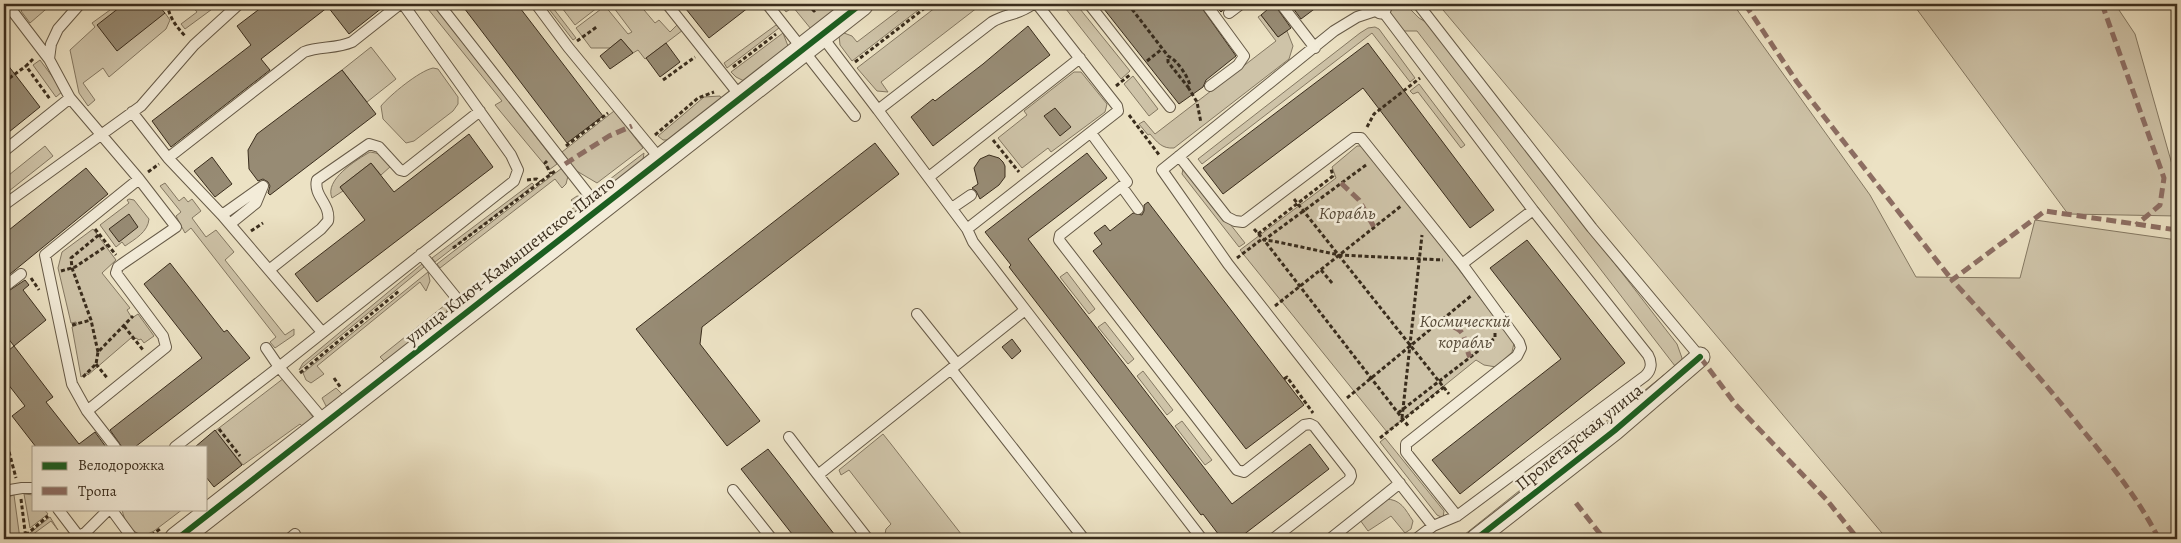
<svg xmlns="http://www.w3.org/2000/svg" width="2181" height="543" font-family="Alegreya,serif">
	<style>
		.green { fill: #cec3a8; stroke: #847862 }
		.building { fill: #978b74; stroke: #3a2d1d }
		.lines { fill: none; stroke-linecap: round; stroke-linejoin: round }
		.service-casing { stroke: #665a47; stroke-width: 12 }
		.minor-casing { stroke: #665a47; stroke-width: 21 }
		.tertiary-casing { stroke: #665a47; stroke-width: 26 }
		.path { stroke: #3a2d1d; stroke-width: 3; stroke-dasharray: 4 2.5; stroke-linecap: butt }
		.service { stroke: #f3ecd9; stroke-width: 10 }
		.minor { stroke: #f3ecd9; stroke-width: 19 }
		.tertiary { stroke: #f3ecd9; stroke-width: 24 }
		.quiet { stroke: #8d6e63; stroke-width: 5; stroke-dasharray: 10 5; stroke-linecap: butt }
		.cycleway-casing { stroke: #f3ecd9; stroke-width: 9 }
		.cycleway { stroke: #1b5e20; stroke-width: 6 }
		.labels { text-anchor: middle; stroke-width: 5; stroke-linejoin: round; paint-order: stroke }
		.park-label { font-size: 18px; font-style: italic; fill: #584b39; stroke: #f3ecd9 }
		.street-label { font-size: 18px; fill: #3a2d1d; stroke: #f3ecd9 }
	</style>
	<rect width="100%" height="100%" fill="#ece2c4"/>
	<filter id="stains"><feTurbulence type="fractalNoise" baseFrequency=".004" numOctaves="4"/><feColorMatrix values="0 0 0 0 .2 0 0 0 0 .09 0 0 0 0 .02 0 0 0 .5 -.17"/></filter>
	<radialGradient id="worn" r=".72"><stop offset=".6" stop-color="#630" stop-opacity="0"/><stop offset="1" stop-color="#630" stop-opacity=".3"/></radialGradient>
	<path class="green" d="M24,4H52L30,23L21,11L26,6Z
		M105,4H125L98,26L165,13L170,20L166,29L109,77L103,68L83,83L95,100L88,106L79,93L70,50L95,27L92,23L110,10Z
		M195,4H219L185,29L181,24L197,12L192,6Z
		M424,4H433L557,164L549,170L495,105L502,101Z
		M545,4H550L576,38L573,40Z
		M559,4H602L575,25Z
		M611,4H639L655,23L659,20L670,32L678,24L683,30L645,59L638,50L633,53L621,39L610,48H591L576,28L605,6L628,34L632,32Z
		M780,4H844L811,29L793,7L786,12Z
		M907,4H926L852,61L840,45L839,35L844,33L852,36L857,42Z
		M940,4H982L881,82L888,92L877,91L857,68Z
		M1062,4H1076L1130,71L1121,79Z
		M1392,4H1405L1419,18L1429,24L1677,344L1682,358L1681,369L1472,539H1459L1675,366L1417,31H1402L1390,15L1389,8Z
		M1438,4H1733L1870,195L1916,277L2020,278L2035,220L2177,240V539H1887Z
		M1913,4H2115L2135,34L2177,182V216L2068,214Z
		M1261,15L1278,37L1287,31L1293,46L1289,59L1174,148C1162,149 1157,142 1150,134L1148,135L1139,124L1144,121L1155,134L1276,41L1258,17Z
		M776,25L779,28L727,68L724,63Z
		M1375,27L1379,29L1415,78L1410,82L1372,33L1202,164L1198,159L1360,33L1368,28Z
		M783,33L788,46L784,54L746,82L736,77L731,72Z
		M371,47L396,79L367,102L342,70Z
		M40,60L63,91L56,97L33,65Z
		M433,68L438,69L458,97V104L453,111L414,141L406,143L383,119L381,106C390,95 419,71 433,68Z
		M1074,72H1081L1107,104L1105,112L1051,152L1048,148L1022,168L998,138L1027,115L1024,111Z
		M1133,76L1158,109L1149,116L1124,84Z
		M1419,84L1465,145L1461,148L1418,92L1413,94L1410,91Z
		M720,96L722,99L673,140H663L658,136L704,97Z
		M614,111L643,148L597,183L575,170L562,152Z
		M45,146L53,156L4,195V179Z
		M1357,146H1366L1514,343L1512,352L1496,367L1484,365L1476,360L1387,432L1240,250L1336,178L1332,167Z
		M370,152L381,154L391,166L381,175L371,163L340,187L343,191L332,198C324,180 356,160 370,152Z
		M644,153L642,166L604,190L597,189Z
		M562,168L568,176L566,184L562,188L555,179L440,268L437,264Z
		M1186,168L1245,243L1239,247L1182,174L1183,169Z
		M165,183L179,201L184,197L188,202L192,199L201,211L192,218L206,237L216,230L234,252L225,260L285,335L294,329V335L275,348L270,342L276,337L191,228L185,233L176,216L181,212L160,186Z
		M532,183L534,185L435,262L432,258Z
		M577,196L583,197L587,201L580,209L471,296L468,292L576,206L571,200Z
		M129,199L134,200L149,219C148,232 135,239 125,246L122,242L116,247L100,225L129,203L127,200Z
		M93,229L116,260L102,273L130,308L127,310L132,318L138,314L154,336L144,343L141,339L139,340L136,338L133,340L131,338L88,375L87,373L81,377L72,327L77,325L76,322L71,323L58,268L62,252Z
		M422,264L424,267L299,370L303,363Z
		M428,272L430,281L426,291L420,282L317,366L324,374L311,383L306,380L303,373Z
		M1067,272L1095,309L1089,314L1060,277Z
		M445,305L447,309L446,315L330,408L326,406L322,398L336,388L343,395L386,363L380,357Z
		M1105,322L1134,359L1128,364L1098,327Z
		M1143,371L1173,410L1167,415L1137,376Z
		M284,378L315,420L304,428L300,424L243,465L215,431Z
		M1182,421L1212,460L1205,465L1175,426Z
		M883,434L891,444L965,539H884L886,529L891,524L849,470L841,475L839,470Z
		M1385,438L1444,511L1443,518L1437,515L1380,442Z
		M24,494L34,495V509H44L48,514L30,528Z
		M14,495L20,539H4V498Z
		M1385,499C1401,499 1405,509 1413,521L1411,529L1405,533L1391,516L1368,531L1360,520Z
		M122,509H183L154,531L144,536C131,532 124,522 122,509Z
		M50,517L58,530L51,521L32,535L35,539H32L30,533Z"/>
	<path class="building" d="M124,4H157L165,13L117,51L97,25Z
		M266,4H387L349,34L328,7L261,59L270,70L171,147L152,121L251,45L237,26Z
		M461,4H517L603,116L567,143Z
		M682,4H753L709,38Z
		M1100,4H1199L1236,56L1206,80L1203,87L1179,104Z
		M1214,4H1230L1221,12Z
		M1274,4L1291,28L1278,37L1261,15Z
		M1290,4H1321L1301,19Z
		M1028,26L1050,55L933,146L911,117L933,99L935,101L983,64Z
		M621,39L633,53L610,69L600,56Z
		M666,43L680,62L660,77L646,58Z
		M1368,43L1494,210L1470,228L1363,88L1223,194L1203,168Z
		M4,60L40,107L4,136Z
		M342,70L376,114L270,195L268,193L270,186L268,182L263,179L258,181L249,169L248,150L257,134Z
		M1055,108L1071,127L1060,136L1044,116Z
		M469,134L493,167L317,302L295,274L365,220L340,187L371,163L394,192Z
		M875,143L899,174L702,327L700,344L760,421L727,446L636,329Z
		M1087,153L1107,178L1028,239L1232,504L1310,444L1329,469L1238,539H1222L1203,514L1201,515L1009,267L1011,265L985,232Z
		M989,155L999,158L1003,162L1005,166V177L999,185L980,199L976,191L972,188L978,184L974,168L980,159Z
		M212,157L232,184L215,197L194,171Z
		M86,168L108,194L4,279V234Z
		M1148,202L1304,405L1246,449L1093,251L1102,244L1094,233L1105,225L1110,231L1133,213L1142,215L1144,211V205Z
		M129,214L138,227L119,242L109,229Z
		M1527,240L1625,363L1460,494L1432,460L1561,359L1490,268Z
		M170,263L224,332L227,330L250,358L135,447H122L110,430L202,358L144,284Z
		M25,280L29,285L23,290L46,320L14,346L4,333V294Z
		M1012,339L1021,351L1012,359L1002,347Z
		M14,346L53,397L46,402L79,444L95,432L106,447H36L12,416L25,406L4,379V354Z
		M215,430L242,465L214,487L206,477V447H195Z
		M768,449L787,473L838,539H796L741,469Z"/>
	<g class="lines">
		<defs>
			<path id="service" d="M7,4L49,59
				M80,4L58,29L51,44L49,59L70,98L139,179L176,227L122,264L118,267L116,273L163,336L166,347L87,411
				M439,4L599,208
				M536,4L568,47L661,160
				M667,4L741,97
				M767,4L855,116
				M1089,4L1170,107
				M1206,4L1244,56L1238,65L1210,86
				M1281,4L1315,48
				M1418,4L1592,228L1700,357
				M1229,13L1241,4
				M821,35L878,110L992,22C1007,13 1017,16 1033,4
				M878,110L967,229L973,242L1202,539
				M132,112L168,158L222,215L322,332
				M1091,133L1127,182L1060,235L1059,240L1237,470L1244,472L1304,425L1310,424L1314,426L1350,472L1351,476L1349,480L1273,539
				M4,151L70,98
				M1179,156L1227,217L1235,221L1243,222L1354,138H1361L1462,264L1519,342L1521,348L1517,356L1406,444V452L1409,456L1457,516L1433,526L1416,539
				M168,158L304,52C320,46 336,49 352,42L400,4
				M929,177L1080,58
				M1122,187L1138,209
				M4,205L141,106L194,45L239,4
				M952,208L971,195
				M222,215L263,186
				M230,224L256,203L263,186
				M967,229L1118,111L1117,106L1037,4
				M421,254L467,311
				M1462,264L1533,210
				M269,270L321,229L328,221C331,204 313,196 317,180L369,144L379,147L400,170L404,171L480,111
				M4,287L21,274
				M917,314L957,364
				M951,369L1084,539
				M326,423L279,367L514,181L518,170L511,155L403,4
				M789,437L818,475L1025,310
				M115,447L87,411L72,384L45,255L139,179
				M175,447L279,367L266,348
				M818,475L868,539
				M733,490L772,539
				M4,491L22,488H34
				M58,509L77,534L83,535L109,509
				M111,509L133,539
				M1433,526L1228,264L1162,170L1334,31L1357,17L1381,9L1533,210L1648,355C1652,362 1652,370 1645,376L1457,516
				M289,539L295,534
				M1330,539L1400,483"/>
			<path id="minor" d="M1381,9L1383,4
				M1476,539L1614,431L1700,357"/>
			<path id="tertiary" d="M177,539L861,4"/>
		</defs>
		<use href="#service" class="service-casing"/>
		<use href="#minor" class="minor-casing"/>
		<use href="#tertiary" class="tertiary-casing"/>
		<path class="path" d="M167,4C170,19 176,26 186,37
			M808,4L814,11L823,4
			M1128,4L1168,56C1177,60 1187,75 1190,85L1188,87L1168,62V56
			M577,41L598,26
			M33,59L26,66L50,99
			M1147,61L1162,49
			M855,62L930,4
			M733,67L776,34
			M663,80L695,57
			M4,82L26,66
			M1116,86L1131,74
			M1188,87L1197,102L1201,123
			M1129,115L1160,156
			M1367,127L1374,114L1420,78
			M655,135L698,98L714,92
			M993,140L1019,172
			M566,146L608,113
			M547,161L545,163L551,174
			M1366,165L1264,240L1409,427
			M148,172L159,164
			M527,180L537,179L540,182
			M1294,199L1449,394
			M95,229L116,255
			M1254,229L1264,240L1273,241L1339,255L1443,260
			M251,231L263,223
			M1258,234L1333,176L1331,169
			M453,248L555,171
			M1237,258L1262,239
			M1321,270L1333,284
			M61,271L75,267L108,245
			M31,278L39,290
			M1275,306L1401,206
			M72,325L91,320
			M124,326L143,350
			M98,352L91,320L72,268L71,258L100,234
			M96,364L108,379
			M300,373L399,291
			M83,377L96,364L98,352L133,316
			M334,378L341,388
			M1284,379L1287,377L1313,413
			M1347,398L1472,295
			M1398,413L1495,338V332
			M1402,418L1422,235
			M219,429L240,456
			M4,433L16,478
			M1380,438L1444,387
			M21,499L26,539
			M26,535L48,516
			M146,539L160,529"/>
		<use href="#service" class="service"/>
		<use href="#minor" class="minor"/>
		<use href="#tertiary" class="tertiary"/>
		<path class="quiet" d="M1745,4L1797,82L1952,280
			M2102,4L2164,178L2160,205L2136,225
			M565,164L609,136L632,126
			M1341,183L1359,200L1374,227
			M1441,319C1449,327 1458,327 1462,333C1466,339 1466,350 1470,357
			M1700,357L1736,405L1826,499L1858,539
			M1576,503L1604,539
			M19,539L25,535
			M2159,539C2139,500 2113,467 2085,433C2043,380 1998,330 1952,280L2045,211L2177,230"/>
		<defs>
			<path id="cycleway" d="M177,539L861,4
				M1476,539L1614,431L1700,357"/>
		</defs>
		<use href="#cycleway" class="cycleway-casing"/>
		<use href="#cycleway" class="cycleway"/>
	</g>
	<g class="labels">
		<g class="park-label">
			<text x="1347" y="219">Корабль</text>
			<text x="1465" y="327">Космический<tspan x="1465" dy="21">корабль</tspan></text>
		</g>
		<g class="street-label">
			<text transform="translate(510 260) rotate(-38)" y="6">улица Ключ-Камышенское Плато</text>
			<text transform="translate(1579 437) rotate(-39)" y="6">Пролетарская улица</text>
		</g>
	</g>
	<rect width="2181" height="543" fill="none" stroke="#ece2c4" stroke-width="20"/>
	<rect x="5" y="5" width="2171" height="533" fill="none" stroke="#3a2d1d" stroke-width="2.5"/>
	<rect x="10" y="10" width="2161" height="523" fill="none" stroke="#3a2d1d"/>
	<rect x="32" y="446" width="175" height="65" fill="#f3ecd9" stroke="#a9a08e"/>
	<rect x="42" y="462" width="25" height="8" fill="#1b5e20" stroke="#a9a08e"/>
	<text x="78" y="470" font-size="15" fill="#3a2d1d">Велодорожка</text>
	<rect x="42" y="487" width="25" height="8" fill="#8d6e63" stroke="#a9a08e"/>
	<text x="78" y="496" font-size="15" fill="#3a2d1d">Тропа</text>
	<rect width="100%" height="100%" filter="url(#stains)"/>
	<rect width="100%" height="100%" fill="url(#worn)"/>
</svg>
